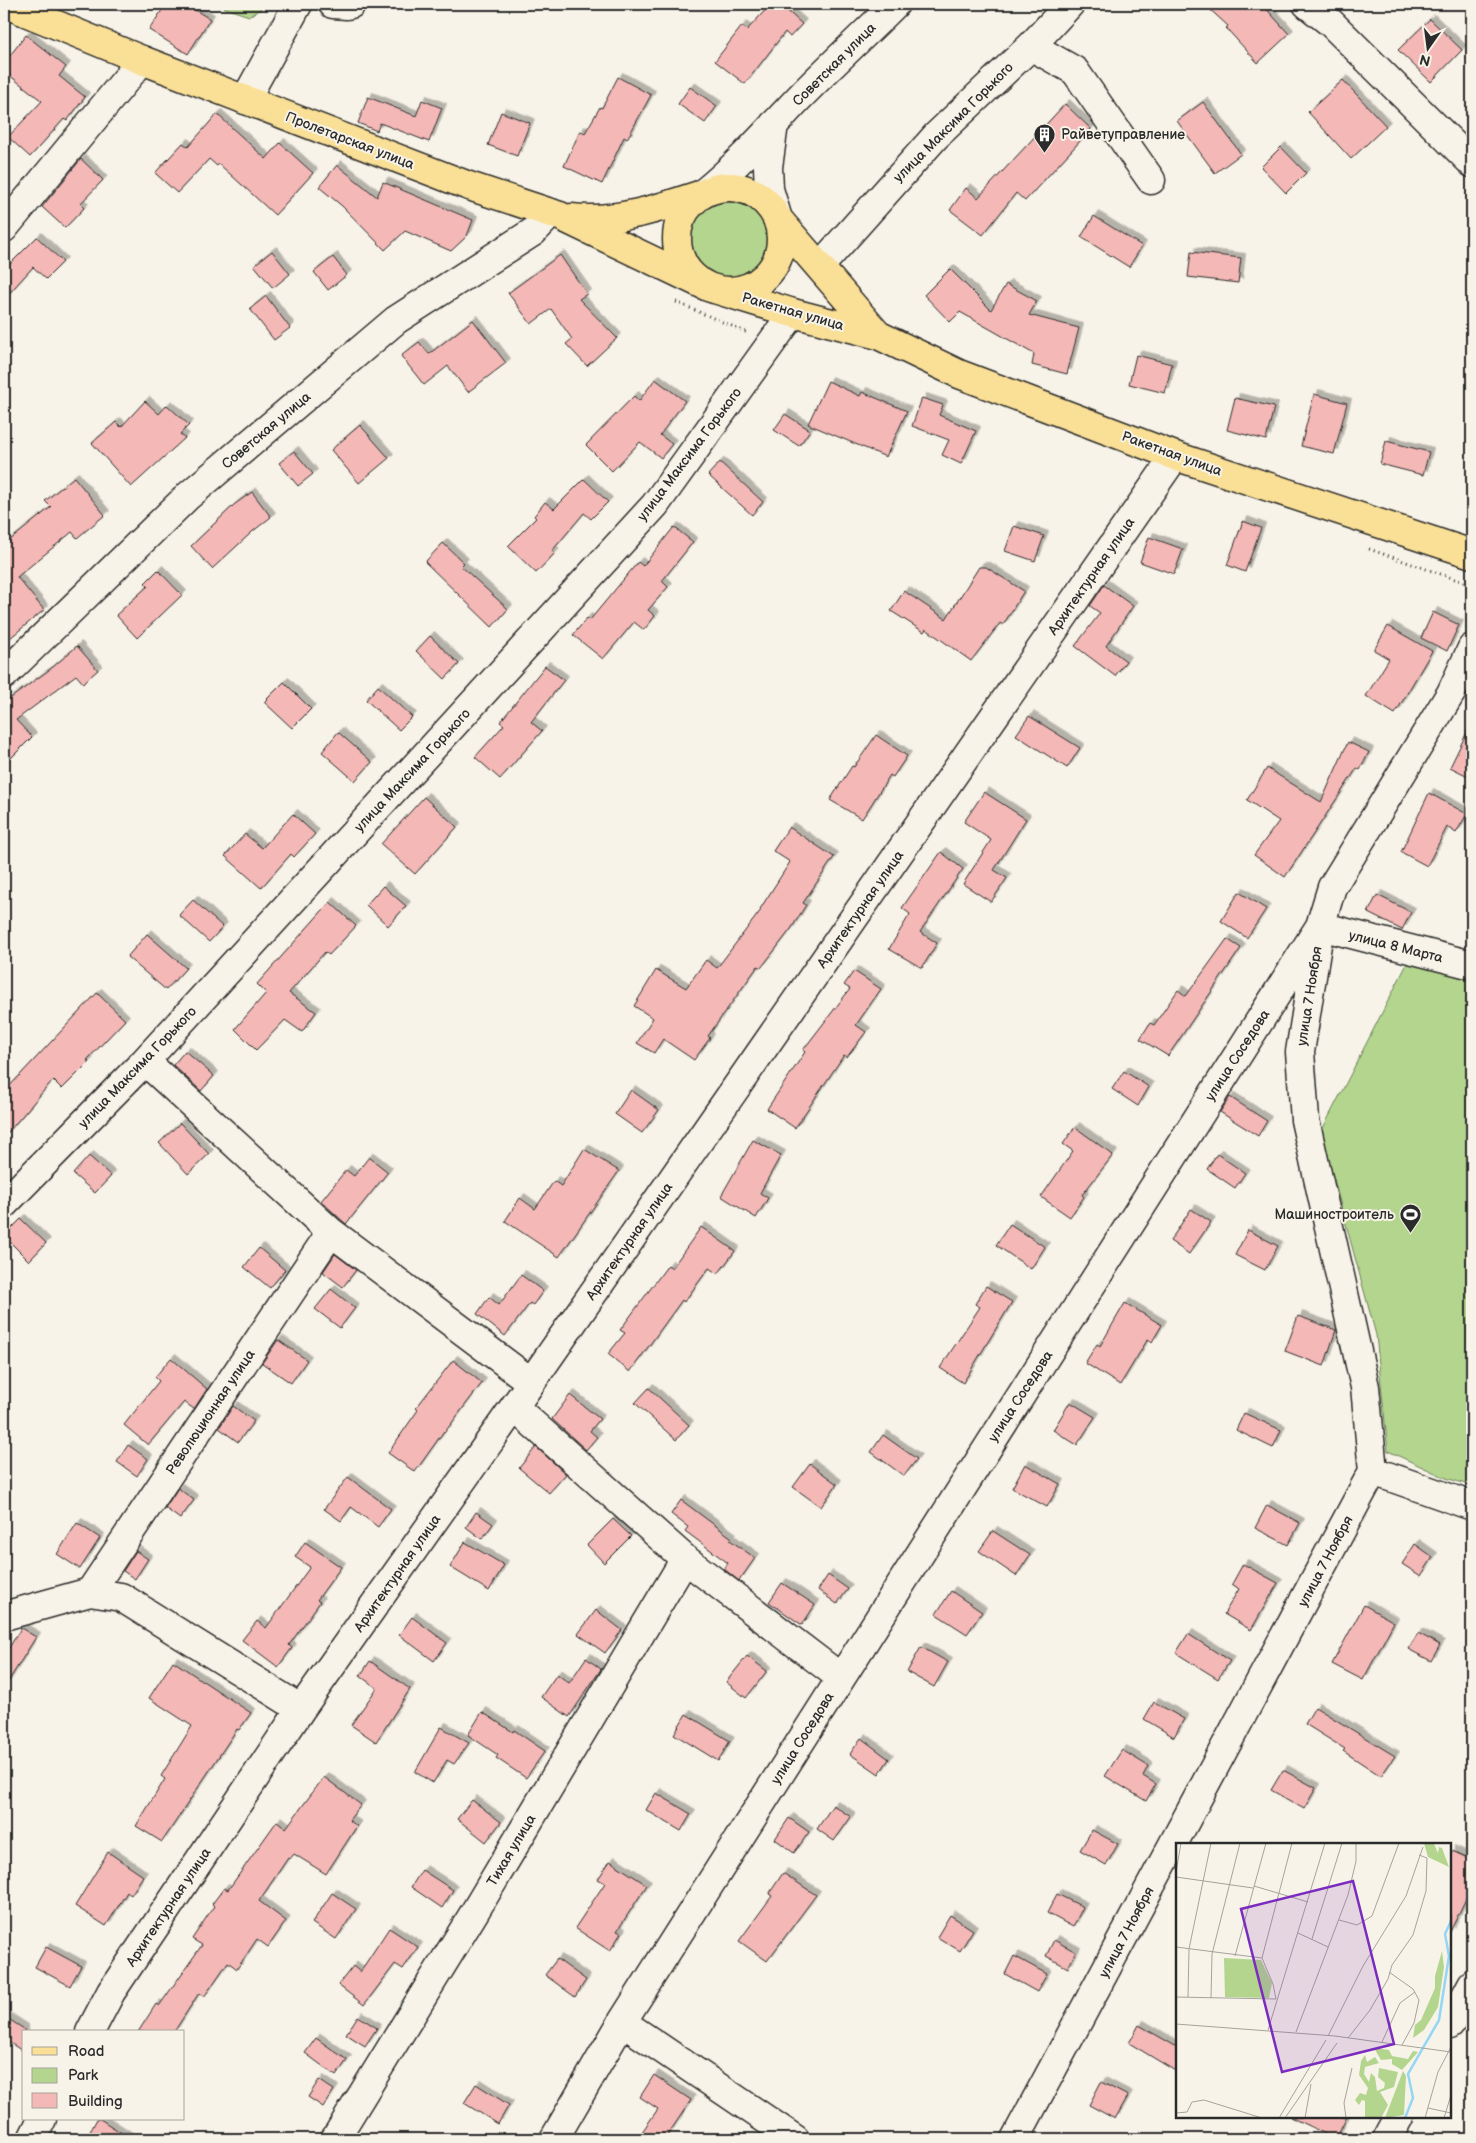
<svg xmlns="http://www.w3.org/2000/svg" width="1476" height="2143" font-family="'Balsamiq Sans',sans-serif">
	<style>
		.green { fill: #b3d58e; stroke: #6f805c }
		.building { fill: #f4b8b6; stroke: #2b2b2b; filter: url(#shadow) }
		.lines { fill: none; stroke-linecap: round; stroke-linejoin: round }
		.minor-casing { stroke: #2b2b2b; stroke-width: 31 }
		.major-casing { stroke: #2b2b2b; stroke-width: 31 }
		.path { stroke: #2b2b2b; stroke-width: 3; stroke-dasharray: 1 4; stroke-linecap: butt }
		.minor { stroke: #f7f3e8; stroke-width: 28 }
		.major { stroke: #fadf96; stroke-width: 28 }
		.labels { text-anchor: middle; stroke-width: 4; stroke-linejoin: round; paint-order: stroke }
		.street-label { font-size: 14px; fill: #2b2b2b; stroke: #f7f3e8 }
		.poi-label { font-size: 14px; fill: #2b2b2b; stroke: #f7f3e8; text-anchor: start }
		.inset-river { fill: none; stroke: #94d6f6; stroke-width: 2.5 }
		.inset-road { fill: none; stroke: #a5a39c; stroke-width: 1 }
		.view { fill: #7b2cbf; fill-opacity: 0.15; stroke: #7b2cbf; stroke-width: 2.5 }
		.inset-edge { fill: none; stroke: #2b2b2b; stroke-width: 2.5 }
	</style>
	<defs>
		<filter id="shadow"><feDropShadow dx="4.5" dy="-4.5" stdDeviation="0" flood-color="#0004"/></filter>
	</defs>
	<rect width="100%" height="100%" fill="#f7f3e8"/>
	<filter id="ink" filterUnits="userSpaceOnUse"><feTurbulence type="fractalNoise" baseFrequency=".02" numOctaves="2"/><feDisplacementMap in="SourceGraphic" scale="10" xChannelSelector="R" yChannelSelector="G"/><feConvolveMatrix kernelMatrix="1 2 1 2 8 2 1 2 1" color-interpolation-filters="sRGB"/></filter>
	<g filter="url(#ink)">
		<path class="green" d="M222,4H260L261,9L249,16L225,8Z
			M688 242a40 40 0 1 1 80 0a40 40 0 1 1-80 0Z
			M1409,960L1472,978V1486L1446,1478L1388,1451L1376,1335L1321,1132Z"/>
		<path class="building" d="M166,4H185L210,19L188,54L149,30Z
			M771,4H780L802,24L790,37L785,32L745,84L715,61L742,26L747,30Z
			M1204,4H1262L1289,34L1258,63L1226,28L1228,26Z
			M1430,19L1462,50L1431,82L1398,50Z
			M26,35L66,67L59,76L85,97L67,121L64,119L30,157L8,137L42,101L4,71V63Z
			M618,77L651,95L627,139L624,137L602,184L564,166L580,131L585,133L600,107L602,108Z
			M1343,80L1386,126L1351,159L1308,112Z
			M690,87L717,106L705,123L678,104Z
			M368,97L416,116L422,100L442,108L429,142L380,123L377,131L358,123Z
			M1203,102L1241,154L1215,173L1177,121Z
			M1065,104L1091,129L1025,201L1016,193L983,235L950,210L966,188L978,198Z
			M501,112L530,123L517,156L488,145Z
			M217,114L266,159L280,143L313,173L275,215L219,164L217,166L209,159L177,193L155,173L183,143L188,147Z
			M1281,147L1306,173L1286,193L1261,167Z
			M81,159L103,180L80,204L84,208L65,228L42,207Z
			M337,165L377,197L383,182L473,220L467,236L451,251L405,231L385,250L342,206L319,187Z
			M1094,216L1142,246L1129,267L1081,237Z
			M37,237L63,262L46,279L33,267L4,299V270Z
			M272,251L290,274L273,288L254,265Z
			M1191,252L1241,258L1238,283L1188,277Z
			M560,255L587,294L579,299L617,338L587,366L566,344L572,339L551,309L531,324L508,293Z
			M333,257L347,275L328,290L314,272Z
			M950,269L991,310L1006,284L1037,301L1029,315L1079,328L1067,374L1032,365L1034,354L960,312L950,322L924,295Z
			M266,296L290,328L274,340L250,309Z
			M473,320L506,363L468,392L448,366L424,385L401,356L419,342L429,354Z
			M1136,355L1172,364L1165,393L1129,384Z
			M655,379L685,401L660,435L672,444L661,458L640,442L612,471L586,445L634,396L639,401Z
			M828,381L860,396L862,392L907,411L886,457L808,424Z
			M1314,394L1347,403L1334,454L1301,446Z
			M922,398L943,405L939,415L976,431L961,464L942,455L949,440L912,426Z
			M1235,398L1274,407L1266,440L1227,430Z
			M145,401L159,414L167,405L189,425L180,434L185,438L131,487L92,443L116,422L121,427Z
			M785,414L810,430L799,446L774,430Z
			M360,425L389,458L359,483L331,450Z
			M1386,441L1429,452L1423,475L1380,464Z
			M294,451L313,474L298,486L279,463Z
			M720,462L763,502L752,515L708,475Z
			M74,477L105,515L77,538L72,532L17,577L44,610L4,643V545L51,507L45,501Z
			M584,479L608,502L591,519L584,513L552,551L555,553L536,573L508,546L536,518L534,516L545,502L554,509Z
			M252,492L271,517L252,532L212,569L191,546L235,504Z
			M1243,521L1261,528L1245,572L1227,565Z
			M1014,526L1044,536L1035,561L1005,551Z
			M674,527L693,542L662,581L668,587L648,610L655,616L644,630L634,622L603,659L573,635L587,618L590,620L638,562L643,566Z
			M1149,537L1183,549L1174,574L1140,562Z
			M443,543L464,563L461,566L508,609L492,627L425,562Z
			M979,567H986L1024,591L1003,625L1000,623L971,661L926,629L924,632L891,611L904,591L946,619Z
			M158,570L182,595L137,638L116,615L148,586L145,583Z
			M1104,585L1133,606L1106,646L1126,661L1115,676L1075,646L1100,613L1090,606Z
			M1433,612L1459,625L1447,651L1421,638Z
			M1388,626L1432,651L1395,714L1366,696L1389,659L1374,650Z
			M430,636L459,664L445,679L416,651Z
			M77,646L98,670L83,683L76,675L16,720L32,737L4,765V703L53,667Z
			M545,666L564,680L531,722L542,731L500,779L475,757L504,725L500,722Z
			M284,682L311,709L292,728L264,702Z
			M378,686L412,717L399,730L366,700Z
			M1029,716L1080,748L1067,768L1016,735Z
			M1472,722V778L1450,767Z
			M338,732L372,762L355,781L322,752Z
			M876,735L907,756L893,777L890,775L862,819L830,800L852,766L854,767Z
			M1348,742L1369,752L1360,770L1357,768L1285,877L1254,855L1279,821L1247,800L1267,768L1321,802Z
			M984,792L1026,819L994,870L1007,878L991,902L963,884L991,840L964,822Z
			M1429,793L1467,814L1456,833L1447,827L1427,866L1401,852Z
			M424,797L457,827L415,874L381,844Z
			M293,814L315,834L294,857L291,854L261,888L225,856L245,834L262,848Z
			M789,827L834,857L803,903L806,905L791,929L761,968L758,966L708,1036L710,1038L694,1060L663,1039L654,1053L637,1043L653,1018L634,1006L656,970L686,988L706,960L717,968L761,910L760,909L790,862L773,851Z
			M941,852L963,869L920,932L937,943L922,968L889,949L910,914L902,908Z
			M383,886L406,906L388,926L366,905Z
			M1239,892L1266,909L1247,938L1221,921Z
			M1377,895L1411,912L1402,930L1368,913Z
			M193,900L223,927L209,942L179,915Z
			M330,902L356,926L329,955L325,952L289,993L316,1012L302,1032L285,1020L256,1050L235,1029L266,993L257,984Z
			M147,934L186,968L166,990L127,957Z
			M1227,939L1241,948L1168,1056L1140,1039L1150,1023L1154,1025L1178,990L1186,996Z
			M854,971L881,989L856,1025L866,1032L847,1057L844,1055L795,1128L767,1109L805,1052L803,1050L850,989L844,985Z
			M97,993L125,1020L87,1060L89,1062L62,1089L53,1080L4,1137V1092Z
			M185,1051L214,1076L201,1091L173,1065Z
			M1124,1071L1149,1087L1138,1106L1112,1089Z
			M631,1090L659,1110L642,1133L615,1114Z
			M1230,1097L1267,1121L1258,1136L1220,1112Z
			M180,1123L209,1154L188,1174L159,1143Z
			M1075,1127L1113,1155L1082,1195L1084,1197L1070,1217L1041,1197L1073,1151L1063,1144Z
			M753,1140L781,1155L760,1193L768,1198L756,1218L721,1196Z
			M584,1149L619,1171L559,1257L505,1221L520,1198L535,1209L554,1181L561,1186Z
			M1217,1154L1245,1173L1235,1188L1207,1169Z
			M89,1156L111,1176L95,1193L73,1174Z
			M369,1157L388,1172L346,1224L321,1201L346,1170L354,1176Z
			M1191,1209L1211,1222L1189,1254L1170,1241Z
			M21,1219L46,1243L29,1261L4,1236Z
			M1010,1224L1045,1247L1031,1269L996,1245Z
			M701,1227L735,1251L718,1274L709,1268L684,1302L682,1300L630,1372L608,1354L625,1333L620,1330L668,1265L672,1268Z
			M1248,1230L1278,1246L1265,1270L1235,1255Z
			M259,1248L285,1270L270,1288L244,1267Z
			M335,1254L356,1270L343,1287L323,1272Z
			M521,1275L543,1291L533,1305L530,1303L505,1336L477,1314L489,1297L499,1305Z
			M986,1286L1012,1302L963,1383L940,1368L980,1307L975,1304Z
			M331,1289L355,1308L340,1328L315,1309Z
			M1125,1303L1162,1325L1152,1342L1148,1339L1120,1385L1085,1363L1097,1344L1100,1346Z
			M1298,1316L1336,1330L1324,1366L1285,1351Z
			M278,1340L307,1360L291,1383L262,1363Z
			M171,1358L207,1389L194,1409L184,1402L148,1445L124,1425L159,1381L155,1377Z
			M453,1360L482,1383L445,1432L444,1431L415,1472L388,1453L418,1410L416,1408Z
			M649,1388L689,1425L676,1440L635,1403Z
			M570,1395L600,1419L590,1431L597,1437L586,1450L552,1419Z
			M1070,1402L1095,1417L1077,1445L1053,1430Z
			M233,1406L254,1421L238,1442L219,1428Z
			M1244,1413L1281,1430L1273,1448L1236,1430Z
			M883,1435L917,1459L904,1476L871,1452Z
			M128,1445L148,1459L137,1476L117,1462Z
			M536,1447L566,1474L549,1493L519,1468Z
			M810,1464L837,1484L821,1507L793,1487Z
			M1025,1464L1060,1484L1047,1507L1012,1488Z
			M348,1477L391,1509L378,1527L351,1507L341,1521L324,1509Z
			M178,1488L194,1500L180,1519L165,1508Z
			M681,1500L732,1538L730,1540L755,1558L739,1581L724,1569L728,1563L685,1531L688,1527L671,1514Z
			M1267,1505L1300,1523L1288,1545L1255,1528Z
			M476,1512L493,1524L482,1539L466,1527Z
			M613,1519L631,1536L604,1563L587,1545Z
			M77,1523L100,1538L80,1569L57,1554Z
			M993,1531L1030,1555L1016,1576L979,1551Z
			M305,1542L341,1567L317,1600L320,1602L289,1645L292,1648L278,1667L242,1640L257,1621L266,1628L310,1567L295,1557Z
			M465,1542L504,1565L489,1591L450,1567Z
			M1415,1544L1433,1557L1421,1576L1402,1564Z
			M136,1551L148,1559L135,1579L123,1571Z
			M1243,1564L1278,1583L1251,1630L1224,1614L1239,1589L1232,1584Z
			M828,1575L848,1589L837,1604L818,1590Z
			M782,1583L815,1605L802,1625L769,1602Z
			M951,1591L982,1612L967,1634L936,1614Z
			M1364,1605L1394,1622L1363,1680L1332,1664Z
			M596,1610L622,1630L605,1653L578,1634Z
			M412,1617L447,1643L434,1661L399,1635Z
			M21,1628L36,1637L6,1685L4,1683V1656Z
			M1418,1633L1440,1645L1431,1661L1408,1649Z
			M1188,1634L1230,1661L1218,1679L1176,1653Z
			M921,1647L948,1662L934,1687L907,1672Z
			M747,1656L767,1671L746,1698L726,1682Z
			M586,1658L601,1669L569,1717L541,1697L557,1674L569,1683Z
			M173,1661L251,1713L239,1730L237,1729L162,1842L136,1826L165,1779L161,1776L192,1726L149,1698Z
			M370,1661L410,1689L376,1742L351,1725L377,1688L360,1676Z
			M1154,1702L1184,1719L1174,1737L1144,1719Z
			M1315,1707L1395,1756L1381,1776L1343,1751L1345,1749L1305,1724Z
			M482,1712L513,1732L514,1730L545,1751L526,1778L496,1758L498,1755L468,1735Z
			M686,1714L730,1741L718,1761L674,1734Z
			M441,1727L469,1743L454,1764L447,1760L433,1783L415,1772Z
			M861,1738L889,1759L879,1774L850,1754Z
			M1122,1750L1148,1766L1143,1776L1156,1784L1146,1801L1105,1776Z
			M1283,1770L1316,1788L1304,1809L1271,1790Z
			M324,1777L361,1805L349,1820L357,1826L326,1874L294,1854L290,1859L288,1858L259,1901L286,1921L268,1947L257,1939L237,1969L228,1962L204,1997L199,1993L174,2032H138L156,2004L159,2006L202,1945L192,1939L214,1906L212,1904L224,1888L228,1890L277,1821L286,1828Z
			M656,1793L691,1814L681,1831L646,1810Z
			M472,1800L501,1822L486,1842L457,1819Z
			M833,1805L851,1817L834,1841L817,1829Z
			M789,1818L809,1832L794,1853L775,1839Z
			M1092,1830L1118,1844L1106,1865L1080,1850Z
			M1450,1850L1472,1860V1886L1450,1932Z
			M108,1852L143,1876L131,1895L127,1892L106,1926L75,1906Z
			M610,1861L647,1885L617,1931L621,1933L610,1951L575,1928L605,1883L598,1879Z
			M422,1870L453,1890L442,1908L411,1887Z
			M783,1873L816,1895L767,1961L739,1941L772,1896L769,1894Z
			M332,1893L356,1909L336,1939L312,1923Z
			M1057,1894L1083,1907L1073,1927L1047,1913Z
			M950,1915L973,1930L960,1951L937,1937Z
			M389,1928L418,1947L403,1969L395,1964L364,2005L338,1985L353,1966L360,1972Z
			M1054,1940L1076,1952L1068,1968L1046,1956Z
			M46,1947L81,1966L70,1986L35,1967Z
			M1014,1956L1047,1974L1037,1992L1005,1974Z
			M557,1959L586,1980L575,1997L545,1975Z
			M4,2016L24,2029V2052L4,2039Z
			M358,2016L377,2028L365,2046L346,2034Z
			M1139,2025L1177,2047V2072L1129,2043Z
			M316,2038L347,2060L336,2076L305,2053Z
			M654,2075L691,2100L665,2139H637L658,2109L640,2097Z
			M319,2080L334,2090L323,2107L308,2097Z
			M1101,2082L1128,2096L1115,2119L1089,2105Z
			M476,2084L509,2105L498,2124L464,2103Z
			M1290,2117H1347L1336,2139Z
			M97,2119H100L131,2139H86Z"/>
		<g class="lines">
			<defs>
				<path id="minor" d="M333,4L347,5L351,4
					M1307,4L1331,23L1472,163
					M1031,46L1075,71L1151,180
					M245,100L298,4
					M774,124L768,167L769,189L778,219
					M702,194C737,166 766,133 797,100C829,67 863,36 895,4
					M4,228L142,60
					M820,266L936,136L1031,46L1070,4
					M4,675L188,496L396,320L533,232L551,213
					M145,1061L331,1232L531,1382
					M4,1204L144,1062L655,505L793,313
					M514,1407L685,1559L840,1677
					M1373,1471L1472,1506
					M90,1592L331,1232
					M4,1616L90,1592L121,1597L301,1709
					M622,2022L795,2139
					M1450,2025L1472,1984
					M90,2032L111,1992L301,1709L514,1407L1175,456
					M32,2139L42,2119
					M335,2139L474,1913L685,1559
					M554,2139L622,2022L1320,926L1332,887L1451,693L1472,648
					M1015,2139L1373,1471L1365,1387L1305,1120L1300,1052L1320,926L1472,965
					M1387,2139L1399,2117"/>
				<path id="major" d="M6,4L142,60L469,186L560,216L708,287L793,313L878,335L959,374L1175,456L1472,554
					M677 239a52 52 0 1 1 104 0a52 52 0 1 1-104 0Z
					M571,218C616,223 660,208 702,194
					M778,219L878,335"/>
			</defs>
			<use href="#minor" class="minor-casing"/>
			<use href="#major" class="major-casing"/>
			<path class="path" d="M676,302L748,333
				M1369,549L1472,585"/>
			<use href="#minor" class="minor"/>
			<use href="#major" class="major"/>
		</g>
	</g>
	<defs>
		<symbol id="building-pin" viewBox="-11 -11 22 30"><path d="M0 17L-7.5 6A9.5 9.5 0 1 1 7.5 6Z" fill="#2b2b2b" stroke="#f7f3e8"/><path d="M-4-6H4V6H1V3H-1V6H-4ZM-2.5-4.3h1.7v1.8h-1.7ZM.8-4.3h1.7v1.8H.8ZM-2.5-1h1.7V.8h-1.7ZM.8-1h1.7V.8H.8Z" fill="#fff"/></symbol>
		<symbol id="stadium-pin" viewBox="-11 -11 22 30"><path d="M0 17L-7.5 6A9.5 9.5 0 1 1 7.5 6Z" fill="#2b2b2b" stroke="#f7f3e8"/><path d="M0-5a6.5 5 0 1 0 0 10a6.5 5 0 1 0 0-10ZM-3.5-1.8h7v3.6h-7Z" fill="#fff"/></symbol>
	</defs>
	<g fill-rule="evenodd">
		<use href="#building-pin" x="1032" y="122" width="25" height="34"/>
		<use href="#stadium-pin" x="1398" y="1202" width="25" height="34"/>
	</g>
	<g class="labels">
		<g class="street-label">
			<text transform="translate(834 64) rotate(-45)" y="5">Советская улица</text>
			<text transform="translate(953 122) rotate(-45)" y="5">улица Максима Горького</text>
			<text transform="translate(350 140) rotate(21)" y="5">Пролетарская улица</text>
			<text transform="translate(793 311) rotate(16)" y="5">Ракетная улица</text>
			<text transform="translate(266 430) rotate(-40)" y="5">Советская улица</text>
			<text transform="translate(1172 453) rotate(20)" y="5">Ракетная улица</text>
			<text transform="translate(689 454) rotate(-53)" y="5">улица Максима Горького</text>
			<text transform="translate(1091 576) rotate(-55)" y="5">Архитектурная улица</text>
			<text transform="translate(412 770) rotate(-47)" y="5">улица Максима Горького</text>
			<text transform="translate(860 909) rotate(-55)" y="5">Архитектурная улица</text>
			<text transform="translate(1396 946) rotate(14)" y="5">улица 8 Марта</text>
			<text transform="translate(1309 996) rotate(-81)" y="5">улица 7 Ноября</text>
			<text transform="translate(1237 1055) rotate(-57)" y="5">улица Соседова</text>
			<text transform="translate(137 1067) rotate(-46)" y="5">улица Максима Горького</text>
			<text transform="translate(629 1241) rotate(-55)" y="5">Архитектурная улица</text>
			<text transform="translate(1020 1396) rotate(-57)" y="5">улица Соседова</text>
			<text transform="translate(210 1412) rotate(-56)" y="5">Революционная улица</text>
			<text transform="translate(1325 1561) rotate(-62)" y="5">улица 7 Ноября</text>
			<text transform="translate(397 1573) rotate(-55)" y="5">Архитектурная улица</text>
			<text transform="translate(802 1738) rotate(-58)" y="5">улица Соседова</text>
			<text transform="translate(511 1850) rotate(-59)" y="5">Тихая улица</text>
			<text transform="translate(168 1907) rotate(-56)" y="5">Архитектурная улица</text>
			<text transform="translate(1126 1932) rotate(-62)" y="5">улица 7 Ноября</text>
		</g>
		<g class="poi-label">
			<text x="1061" y="139">Райветуправление</text>
			<text x="1394" y="1219" text-anchor="end">Машиностроитель</text>
		</g>
	</g>
	<g transform="translate(1176 1843)">
		<rect width="275" height="275" fill="#f7f3e8"/>
		<path d="M248,0L258,1L262,10L263,4L266,5L273,24L252,14ZM266,108L268,124L262,164L248,187L237,195L239,182L245,177L259,145V133ZM48,115L85,117L96,140L93,155L49,154ZM198,205L213,207L216,213L232,216L237,208L242,209L226,227L216,221V216L205,217ZM189,212L191,219L199,214L203,220L189,224L188,231L193,239L195,230L199,234L201,248L208,245L209,240L202,234L203,225L222,229L218,244L204,249L212,262L205,275H189V258L186,257L183,262L179,257L184,250L190,252L192,245L183,232L185,218ZM227,228L230,233L228,272L209,275Z" fill="#b3d58e"/>
		<path class="inset-river" d="M229,275L237,255L232,231L263,177L273,113L269,91L275,78"/>
		<path class="inset-road" d="M0,29L5,0M0,34L77,45M78,43L132,59M163,77L181,82L196,73L223,0M122,90L152,104M136,96L166,0M0,104L86,115M59,113L90,0M213,129L237,146L243,157L238,180L226,202M0,154L100,156L97,141L86,115L116,0M12,154L13,106L35,0M35,155L36,111L64,0M0,181L159,193L275,209M92,187L149,0M120,189L172,52L180,18V0M152,193L187,123L230,53L247,4M172,195L194,167L212,136L216,122L237,92L250,48L251,15L243,12M206,199L224,160L239,149M252,265L275,270M0,270L11,269L16,259L28,257L86,275M103,275L150,197M109,275L161,200M129,275L135,241M170,275L168,260L176,225M249,275L262,229L275,204M268,275L275,252"/>
		<path class="view" d="M177,38L218,201L106,229L65,66Z"/>
		<rect width="275" height="275" class="inset-edge"/>
	</g>
	<rect width="1476" height="2143" fill="none" stroke="#f7f3e8" stroke-width="20"/>
	<rect x="10" y="10" width="1456" height="2123" fill="none" stroke="#2b2b2b" stroke-width="2" filter="url(#ink)"/>
	<rect x="22" y="2030" width="162" height="90" fill="#f7f3e8" stroke="#a5a39c"/>
	<rect x="32" y="2047" width="25" height="8" fill="#fadf96" stroke="#a5a39c"/>
	<text x="68" y="2056" font-size="15" fill="#2b2b2b">Road</text>
	<rect x="32" y="2068" width="25" height="15" fill="#b3d58e" stroke="#a5a39c"/>
	<text x="68" y="2080" font-size="15" fill="#2b2b2b">Park</text>
	<rect x="32" y="2093" width="25" height="15" fill="#f4b8b6" stroke="#a5a39c"/>
	<text x="68" y="2106" font-size="15" fill="#2b2b2b">Building</text>
	<g transform="translate(1428 48) rotate(194)" stroke="#f7f3e8" stroke-width="4" paint-order="stroke">
	<path d="M0-4L9 19L0 12L-9 19Z" fill="#2b2b2b"/>
	<text y="-8" font-size="14" font-weight="bold" text-anchor="middle" fill="#2b2b2b">N</text>
	</g>
</svg>
